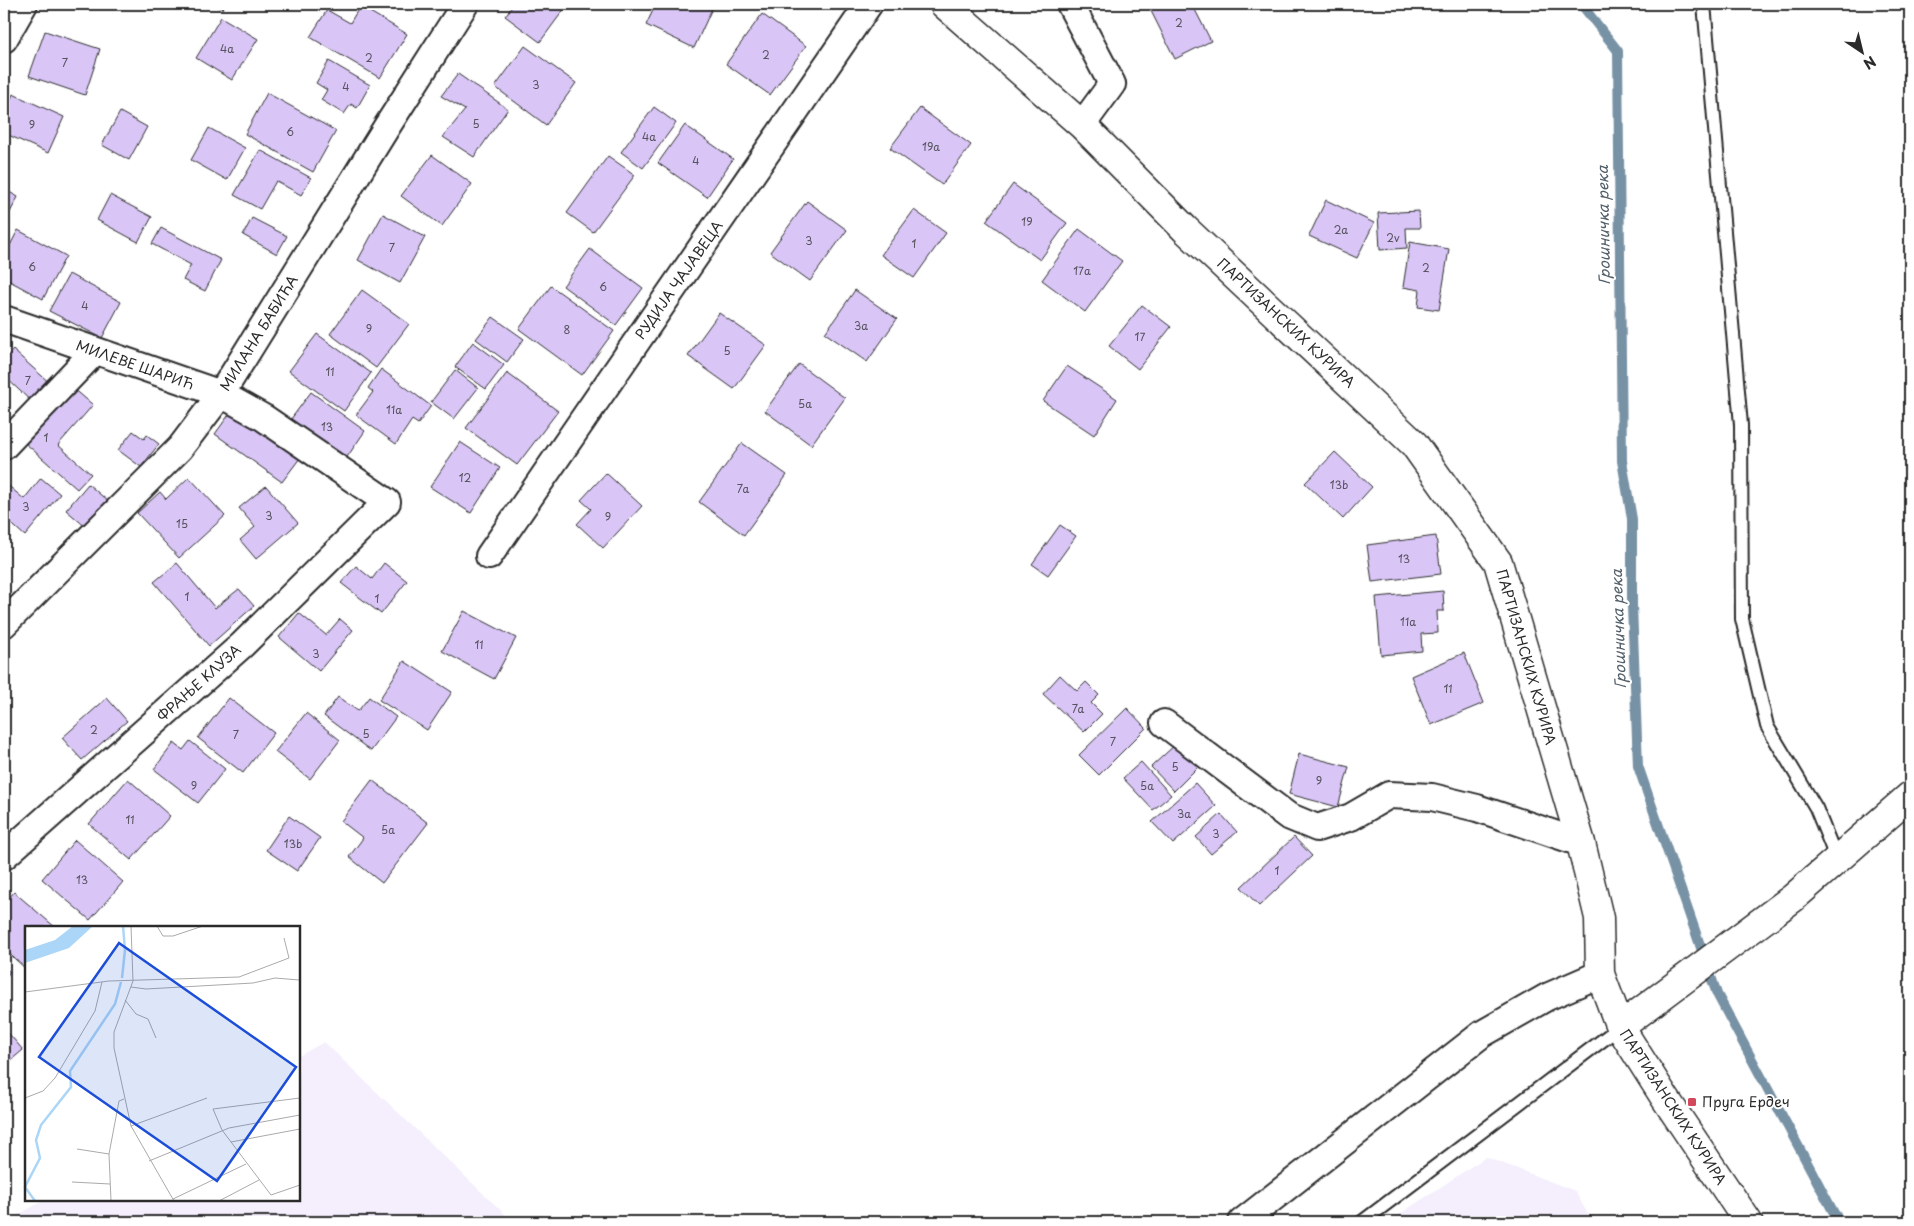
<svg xmlns="http://www.w3.org/2000/svg" width="1914" height="1226" font-family="'Playpen Sans',sans-serif">
	<style>
		.built { fill: #f4eefd }
		.lines { fill: none; stroke-linecap: round; stroke-linejoin: round }
		.stream { stroke: #7892a5; stroke-width: 10 }
		.building { fill: #d9c6f7; stroke: #2b2b2b }
		.service-casing { stroke: #2b2b2b; stroke-width: 16 }
		.minor-casing { stroke: #2b2b2b; stroke-width: 30 }
		.tertiary-casing { stroke: #2b2b2b; stroke-width: 31 }
		.service { stroke: #fff; stroke-width: 12 }
		.minor { stroke: #fff; stroke-width: 26 }
		.tertiary { stroke: #fff; stroke-width: 28 }
		.poi-dot { fill: #d1495b; stroke: #fff; stroke-width: 2 }
		.labels { text-anchor: middle; stroke-width: 4; stroke-linejoin: round; paint-order: stroke }
		.number-label { font-size: 11px; fill: #56525e }
		.street-label { font-size: 14px; fill: #2b2b2b; stroke: #fff }
		.poi-label { font-size: 14px; fill: #2b2b2b; stroke: #fff; text-anchor: start }
		.water-label { font-size: 15px; font-style: italic; fill: #525e68; stroke: #fff }
		.inset-river { fill: none; stroke: #acd6f7; stroke-width: 2.5 }
		.inset-road { fill: none; stroke: #aaa; stroke-width: 1 }
		.view { fill: #1d4ed8; fill-opacity: 0.15; stroke: #1d4ed8; stroke-width: 2.5 }
		.inset-edge { fill: none; stroke: #2b2b2b; stroke-width: 2.5 }
	</style>
	<rect width="100%" height="100%" fill="#fff"/>
	<filter id="ink" filterUnits="userSpaceOnUse"><feTurbulence type="fractalNoise" baseFrequency=".02" numOctaves="2"/><feDisplacementMap in="SourceGraphic" scale="10" xChannelSelector="R" yChannelSelector="G"/><feConvolveMatrix kernelMatrix="1 2 1 2 8 2 1 2 1" color-interpolation-filters="sRGB"/></filter>
	<g filter="url(#ink)">
		<path class="built" d="M324,1042L513,1222H5L45,1200H299V1056Z
			M1486,1157L1575,1191L1592,1222H1388Z"/>
		<g class="lines">
			<path class="stream" d="M1581,4L1618,51L1622,461L1632,519V605L1638,766L1717,994L1834,1213L1841,1222"/>
		</g>
		<path class="building" d="M213,4H225L223,9Z
			M514,4H568L540,42L505,16Z
			M656,4H714L694,48L646,25Z
			M1150,4H1192L1211,41L1175,59L1148,5Z
			M360,6L407,34L380,78L310,37L327,10L350,23Z
			M762,14L806,46L770,95L726,64Z
			M221,17L258,39L232,80L196,58Z
			M45,31L100,49L85,95L29,76Z
			M525,46L576,83L546,125L495,87Z
			M329,61L370,85L357,108L351,104L344,114L321,100L327,90L316,83Z
			M458,74L508,109L474,157L443,137L465,110L441,96Z
			M267,93L336,131L313,172L245,134Z
			M13,94L64,117L48,153L4,133V115Z
			M654,107L676,123L643,168L621,152Z
			M920,108L971,145L942,185L890,148Z
			M120,112L147,127L129,160L102,145Z
			M685,125L733,159L707,197L658,163Z
			M209,128L245,148L227,180L191,160Z
			M260,150L311,178L301,195L276,181L260,209L234,195Z
			M432,155L472,184L442,226L401,196Z
			M608,156L635,175L593,232L567,213Z
			M1013,184L1067,223L1040,260L986,221Z
			M4,189L18,197L4,224Z
			M110,195L152,217L138,242L97,220Z
			M1326,200L1374,223L1357,258L1309,236Z
			M807,201L847,230L810,281L770,252Z
			M914,210L946,233L914,278L881,255Z
			M1419,211L1420,228H1406L1407,248L1380,250L1378,213Z
			M383,214L425,237L400,283L358,260Z
			M252,218L287,236L277,254L243,235Z
			M161,228L221,260L205,291L183,280L191,265L152,244Z
			M1079,229L1122,261L1085,312L1042,280Z
			M18,230L66,256L43,299L4,278V257Z
			M1410,242L1449,249L1439,310L1418,307L1420,290L1403,287Z
			M590,249L643,288L616,325L563,286Z
			M69,274L121,302L102,338L49,311Z
			M551,286L614,331L582,375L519,329Z
			M362,290L409,324L376,368L330,334Z
			M855,290L897,319L867,362L825,333Z
			M1142,305L1171,327L1138,369L1109,346Z
			M719,313L766,345L734,389L688,356Z
			M493,317L524,339L507,362L476,339Z
			M317,334L371,373L344,411L289,371Z
			M473,342L504,365L486,389L455,367Z
			M13,350L52,385L34,404L4,376V360Z
			M799,364L845,398L811,445L765,411Z
			M1067,366L1117,399L1094,435L1043,401Z
			M381,369L431,406L418,424L412,420L396,444L356,415L373,392L368,388Z
			M455,370L478,388L454,419L431,402Z
			M507,373L558,411L517,465L466,428Z
			M72,387L93,405L58,445L91,474L77,489L24,442Z
			M311,392L365,431L343,463L288,423Z
			M233,409L300,458L282,482L215,434Z
			M133,431L144,439L147,435L159,444L141,467L118,450Z
			M460,442L500,468L471,513L430,487Z
			M742,443L787,475L744,535L699,502Z
			M1335,452L1372,487L1343,519L1305,483Z
			M606,473L642,506L603,548L577,524L591,509L581,500Z
			M189,477L225,516L179,558L137,513L160,492L166,499Z
			M41,478L60,494L25,536L4,517V482L24,499Z
			M88,484L109,502L87,528L66,510Z
			M266,486L298,523L256,559L240,540L255,527L239,508Z
			M1060,525L1076,536L1048,575L1032,564Z
			M1436,536L1441,574L1372,582L1367,545Z
			M177,563L215,608L239,589L254,606L209,646L154,582Z
			M384,563L407,581L381,614L341,583L356,566L372,579Z
			M1443,591L1444,611H1437L1438,633L1421,634L1422,651L1381,655L1376,597Z
			M464,611L516,638L494,679L442,651Z
			M299,613L326,635L340,619L353,630L319,671L279,637Z
			M1464,653L1484,703L1431,725L1411,676Z
			M404,661L452,692L427,730L379,700Z
			M1060,675L1077,691L1086,682L1099,695L1091,703L1102,714L1084,732L1043,694Z
			M338,697L358,711L369,697L396,717L371,751L324,716Z
			M107,698L127,721L82,760L62,738Z
			M229,698L274,733L243,773L198,738Z
			M1127,708L1146,728L1099,775L1079,755Z
			M306,713L340,740L310,779L275,752Z
			M190,741L225,769L198,803L154,769L174,743L183,750Z
			M1177,743L1199,766L1174,791L1151,767Z
			M1299,754L1349,767L1338,807L1289,794Z
			M1141,762L1171,795L1153,810L1123,778Z
			M128,779L170,816L131,860L89,824Z
			M372,780L428,823L382,883L349,857L363,838L341,821Z
			M1195,783L1216,806L1173,844L1152,822Z
			M1221,814L1237,832L1211,854L1196,837Z
			M289,816L320,838L297,871L266,850Z
			M1294,837L1312,856L1259,906L1241,887Z
			M75,840L123,882L90,920L42,879Z
			M14,892L55,927H26V969L4,949V904Z
			M4,967L10,972L4,979Z
			M4,1028L23,1050L4,1066Z"/>
		<g class="lines">
			<defs>
				<path id="service" d="M1704,4L1741,425L1742,619L1767,726L1816,808L1837,860
					M1362,1222L1620,1027"/>
				<path id="minor" d="M1070,4L1112,84L1082,125
					M4,39L24,4
					M4,319L221,394L264,418L387,502L242,645L4,856
					M4,446L95,351
					M489,556L869,4
					M4,624L180,448L221,394L386,128L465,4
					M1164,723L1288,816L1317,828L1351,817L1389,795L1432,797L1477,808L1581,843
					M1242,1222L1482,1034L1547,997L1600,974"/>
				<path id="tertiary" d="M944,4L1082,125L1185,229L1414,444L1498,562L1581,843L1599,918L1600,974L1620,1027L1665,1098L1748,1222
					M1620,1027L1793,898L1910,796"/>
			</defs>
			<use href="#service" class="service-casing"/>
			<use href="#minor" class="minor-casing"/>
			<use href="#tertiary" class="tertiary-casing"/>
			<use href="#service" class="service"/>
			<use href="#minor" class="minor"/>
			<use href="#tertiary" class="tertiary"/>
		</g>
	</g>
	<rect class="poi-dot" x="1687" y="1097" width="10" height="10" rx="2.5"/>
	<g class="labels">
		<g class="number-label">
			<text x="1179" y="27">2</text>
			<text x="227" y="53">4a</text>
			<text x="766" y="59">2</text>
			<text x="369" y="62">2</text>
			<text x="65" y="67">7</text>
			<text x="536" y="89">3</text>
			<text x="346" y="91">4</text>
			<text x="476" y="128">5</text>
			<text x="32" y="129">9</text>
			<text x="290" y="136">6</text>
			<text x="649" y="141">4a</text>
			<text x="931" y="151">19a</text>
			<text x="696" y="165">4</text>
			<text x="1027" y="226">19</text>
			<text x="1341" y="234">2a</text>
			<text x="1393" y="242">2v</text>
			<text x="809" y="245">3</text>
			<text x="914" y="248">1</text>
			<text x="392" y="252">7</text>
			<text x="32" y="271">6</text>
			<text x="1426" y="272">2</text>
			<text x="1082" y="275">17a</text>
			<text x="603" y="291">6</text>
			<text x="85" y="310">4</text>
			<text x="861" y="330">3a</text>
			<text x="369" y="333">9</text>
			<text x="567" y="334">8</text>
			<text x="1140" y="341">17</text>
			<text x="727" y="355">5</text>
			<text x="330" y="376">11</text>
			<text x="28" y="385">7</text>
			<text x="805" y="408">5a</text>
			<text x="394" y="414">11a</text>
			<text x="327" y="431">13</text>
			<text x="46" y="442">1</text>
			<text x="465" y="482">12</text>
			<text x="1339" y="489">13b</text>
			<text x="743" y="493">7a</text>
			<text x="26" y="511">3</text>
			<text x="269" y="520">3</text>
			<text x="608" y="521">9</text>
			<text x="182" y="528">15</text>
			<text x="1404" y="563">13</text>
			<text x="187" y="601">1</text>
			<text x="377" y="603">1</text>
			<text x="1408" y="626">11a</text>
			<text x="479" y="649">11</text>
			<text x="316" y="658">3</text>
			<text x="1448" y="693">11</text>
			<text x="1078" y="713">7a</text>
			<text x="94" y="734">2</text>
			<text x="366" y="738">5</text>
			<text x="236" y="739">7</text>
			<text x="1113" y="746">7</text>
			<text x="1175" y="771">5</text>
			<text x="1319" y="785">9</text>
			<text x="194" y="790">9</text>
			<text x="1147" y="790">5a</text>
			<text x="1184" y="818">3a</text>
			<text x="130" y="824">11</text>
			<text x="388" y="834">5a</text>
			<text x="1216" y="838">3</text>
			<text x="293" y="848">13b</text>
			<text x="1277" y="875">1</text>
			<text x="82" y="884">13</text>
		</g>
		<g class="street-label">
			<text transform="translate(679 280) rotate(-55)" y="5">РУДИЈА ЧАЈАВЕЦА</text>
			<text transform="translate(1286 323) rotate(43)" y="5">ПАРТИЗАНСКИХ КУРИРА</text>
			<text transform="translate(259 333) rotate(-58)" y="5">МИЛАНА БАБИЋА</text>
			<text transform="translate(135 365) rotate(19)" y="5">МИЛЕВЕ ШАРИЋ</text>
			<text transform="translate(1526 657) rotate(74)" y="5">ПАРТИЗАНСКИХ КУРИРА</text>
			<text transform="translate(199 683) rotate(-42)" y="5">ФРАЊЕ КЛУЗА</text>
			<text transform="translate(1673 1107) rotate(57)" y="5">ПАРТИЗАНСКИХ КУРИРА</text>
		</g>
		<g class="poi-label">
			<text x="1702" y="1107">Пруга Ердеч</text>
		</g>
		<g class="water-label">
			<text transform="translate(1604 225) rotate(-91)" y="5">Грошничка река</text>
			<text transform="translate(1619 629) rotate(-92)" y="5">Грошничка река</text>
		</g>
	</g>
	<g transform="translate(25 926)">
		<rect width="275" height="275" fill="#fff"/>
		<path d="M48,0H68L44,22L0,37V24L30,14Z" fill="#acd6f7"/>
		<path class="inset-river" d="M97,52L100,24L98,0M10,275L0,261L15,232L11,214L16,199L46,161L45,145L90,78L96,56"/>
		<path class="inset-road" d="M106,0L108,55L89,106V122L106,200L149,275M132,0L138,10H148L178,0M106,61L121,63L228,57L250,52L274,54M0,66L84,55L214,51L264,32L259,12M100,74L111,88L123,93L131,112M0,172L18,165L30,152L70,85L77,56M275,172L188,183L197,204L246,269L275,259M106,200L182,172M206,216L275,203M52,223L84,228M124,235L204,202L275,189M47,256L85,258M148,273L221,238M86,275L84,228L94,175L99,173M194,275L234,254"/>
		<path class="view" d="M94,17L271,141L192,255L14,131Z"/>
		<rect width="275" height="275" class="inset-edge"/>
	</g>
	<rect width="1914" height="1226" fill="none" stroke="#fff" stroke-width="20"/>
	<rect x="10" y="10" width="1894" height="1206" fill="none" stroke="#2b2b2b" stroke-width="2" filter="url(#ink)"/>
	<g transform="translate(1862 52) rotate(145)" stroke="#ffffff" stroke-width="4" paint-order="stroke">
	<path d="M0-4L9 19L0 12L-9 19Z" fill="#2b2b2b"/>
	<text y="-8" font-size="14" font-weight="bold" text-anchor="middle" fill="#2b2b2b">N</text>
	</g>
</svg>
